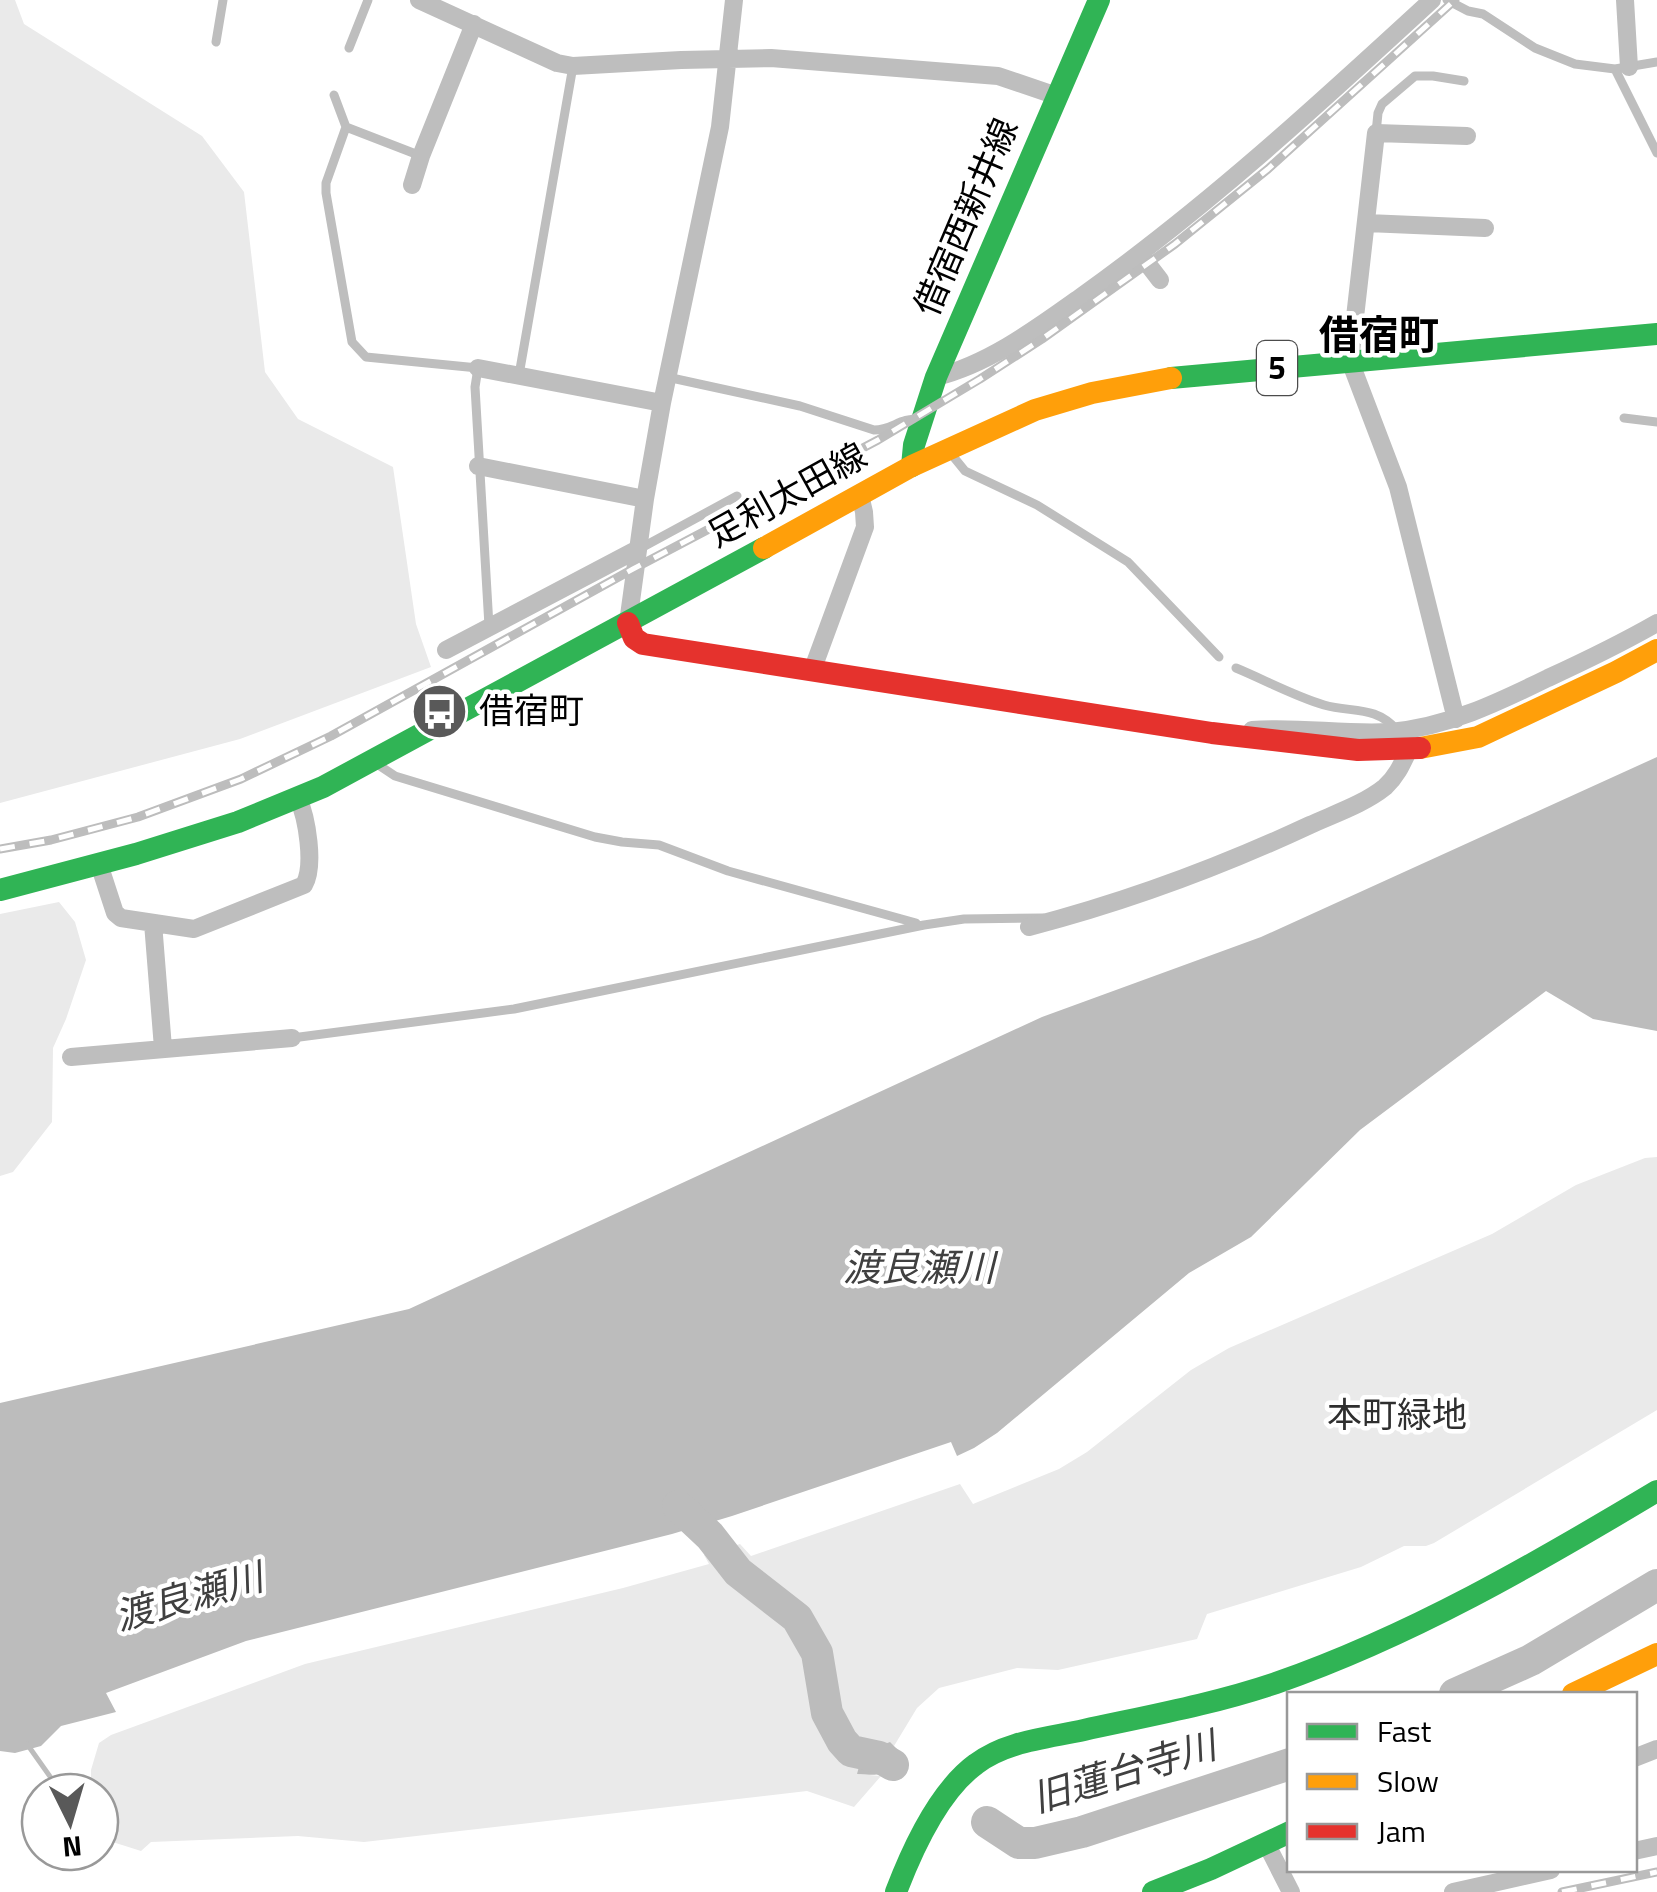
<svg xmlns="http://www.w3.org/2000/svg" width="1657" height="1892" font-family="'Titillium Web','Noto Sans JP',sans-serif">
	<style>
		.green { fill: #eaeaea }
		.water { fill: #bcbcbc }
		.lines { fill: none; stroke-linecap: round; stroke-linejoin: round }
		.stream { stroke: #bcbcbc; stroke-width: 5 }
		.river { stroke: #bcbcbc; stroke-width: 32 }
		.lane { stroke: #bebebe; stroke-width: 9 }
		.street { stroke: #bebebe; stroke-width: 18 }
		.fast { stroke: #30b455; stroke-width: 22 }
		.slow { stroke: #ff9f0a; stroke-width: 22 }
		.jam { stroke: #e5322d; stroke-width: 22 }
		.rail-casing { stroke: #bdbdbd; stroke-width: 9 }
		.rail { stroke: #fff; stroke-width: 5; stroke-dasharray: 15; stroke-linecap: butt }
		.labels { text-anchor: middle; stroke-width: 9; stroke-linejoin: round; paint-order: stroke }
		.shield { fill: #fff; stroke: #4c4c4c; stroke-width: 2.5 }
		.shield-label { font-size: 32px; font-weight: bold; fill: #000 }
		.street-label { font-size: 35px; fill: #000; stroke: #fff }
		.poi-label { font-size: 35px; fill: #000; stroke: #fff; text-anchor: start }
		.park-label { font-size: 35px; fill: #2f2f2f; stroke: #fff }
		.water-label { font-size: 38px; font-style: italic; fill: #404040; stroke: #fff }
		.quarter-label { font-size: 40px; font-weight: bold; fill: #000; stroke: #fff }
	</style>
	<rect width="100%" height="100%" fill="#fff"/>
	<path class="green" d="M0,0H15L24,24L202,136L244,192L265,372L298,419L393,467L416,624L431,667L240,739L0,803Z
		M59,902L75,922L86,960L66,1019L53,1048L52,1122L13,1172L0,1176V914Z
		M1657,1157V1410L1434,1543L1426,1546H1404L1361,1567L1207,1614L1197,1639L1058,1670L1017,1668L939,1688L917,1708L894,1746L889,1743L877,1747L857,1774L881,1776L854,1807L807,1791L364,1842L298,1836L151,1842L141,1851L100,1838V1792H91V1770L99,1743L111,1735L305,1664L623,1588L709,1564L704,1555L740,1544L751,1556L960,1484L973,1504L1059,1469L1087,1452L1191,1370L1229,1348L1492,1234L1576,1185L1645,1158Z"/>
	<path class="water" d="M1657,757V1031L1593,1019L1546,991L1360,1130L1251,1237L1189,1273L997,1433L974,1448L957,1456L951,1442L732,1516L672,1534L246,1641L106,1693L116,1712L61,1726L41,1746L15,1753L0,1751V1403L409,1309L1042,1017L1261,937Z
		M890,1742L902,1754C886,1776 884,1776 857,1774L864,1748L877,1747Z"/>
	<g class="lines">
		<path class="stream" d="M27,1744L56,1785L57,1792"/>
		<path class="river" d="M678,1506L710,1536L738,1572L797,1618L817,1653L827,1713L842,1741L851,1751L879,1757L893,1765
			M1455,1694L1531,1660L1657,1585
			M987,1822L1019,1843H1035L1082,1832L1290,1764"/>
		<path class="lane" d="M1447,0L1468,11L1483,14L1535,48L1575,64L1615,69L1657,62
			M216,42L223,0
			M349,48L368,0
			M1615,69L1657,153
			M334,95L346,127L421,156
			M346,127L326,183V193L352,342L366,357L478,368L475,387L489,626
			M1376,133L1378,113L1382,104L1415,76H1433L1464,81
			M519,375L573,66
			M667,377L800,406L874,430C893,430 900,417 919,420
			M1624,418L1657,422
			M952,455L965,471L1037,505L1128,562L1219,657
			M641,548L737,496
			M1236,668C1265,680 1294,696 1324,705C1352,713 1375,705 1397,730
			M377,764L395,776L595,837L622,842L659,845L728,871L916,923
			M292,1038L514,1009L924,925L964,919L1043,918"/>
		<path class="street" d="M419,0L557,63L573,66L681,60L771,58L998,76L1057,96
			M1625,0L1629,67
			M412,185L421,156L474,24
			M1367,223L1485,228
			M1140,254L1160,280
			M478,368L662,403
			M936,377C989,364 1037,328 1082,296C1207,207 1319,104 1432,0
			M478,466L645,499
			M628,623L645,499L662,403L720,127L734,0
			M446,650L638,549
			M812,671L865,527L864,512L860,495
			M1456,719L1398,487L1350,361L1376,133L1467,136
			M1252,730C1298,726 1344,735 1390,732C1447,727 1497,703 1548,678C1585,661 1622,643 1657,623
			M99,864L115,913L121,918L194,929L304,885C315,866 307,818 298,798
			M153,923L163,1048
			M1029,927C1125,902 1220,867 1310,825C1334,814 1364,804 1385,787C1397,776 1402,764 1409,749
			M71,1057L292,1038
			M1634,1758L1657,1749
			M1266,1843L1291,1892
			M1634,1851L1657,1846
			M1453,1892L1551,1870"/>
		<path class="fast" d="M1171,378L1657,334
			M912,466L914,445L936,377L1099,0
			M0,890L136,854L238,822L323,787L764,548
			M896,1892C912,1850 939,1791 976,1764C1006,1741 1048,1738 1084,1730C1148,1716 1214,1704 1276,1683C1411,1636 1535,1564 1657,1491
			M1153,1892L1211,1869L1290,1832"/>
		<path class="slow" d="M764,548L912,466L1035,410L1092,393L1171,378
			M1420,748L1478,737L1616,672L1657,650
			M1573,1694L1657,1654"/>
		<path class="jam" d="M628,623L634,638L643,644L1212,733L1358,750L1420,748"/>
		<defs>
			<path id="rail" d="M0,849L51,840L138,817L241,779L331,736L633,569L878,440L980,379L1042,339L1175,244L1268,169L1455,0
				M1562,1892L1657,1872"/>
		</defs>
		<use href="#rail" class="rail-casing"/>
		<use href="#rail" class="rail"/>
	</g>
	<defs>
		<symbol id="bus-disc" viewBox="-11 -11 22 22"><circle r="9.5" fill="#595959" stroke="#fff"/><path d="M-5-6H5V4H4V6H2V4H-2V6H-4V4H-5ZM-3.5-4V0h7V-4ZM-3.5 1.2v1.5H-2V1.2ZM2 1.2v1.5H3.5V1.2Z" fill="#fff"/></symbol>
	</defs>
	<g fill-rule="evenodd">
		<use href="#bus-disc" x="408" y="680" width="63" height="63"/>
	</g>
	<g class="labels">
		<rect class="shield" x="1257" y="341" width="40" height="54" rx="8"/>
		<g class="shield-label">
			<text x="1277" y="379">5</text>
		</g>
		<g class="street-label">
			<text transform="translate(966 217) rotate(-67)" y="12">借宿西新井線</text>
			<text transform="translate(787 495) rotate(-29)" y="12">足利太田線</text>
		</g>
		<g class="poi-label">
			<text x="479" y="723">借宿町</text>
		</g>
		<g class="park-label">
			<text x="1397" y="1427">本町緑地</text>
		</g>
		<g class="water-label">
			<text x="919" y="1281">渡良瀬川</text>
			<text transform="translate(189 1597) rotate(-16)" y="13">渡良瀬川</text>
			<text transform="translate(1124 1772) rotate(-17)" y="13">旧蓮台寺川</text>
		</g>
		<g class="quarter-label">
			<text x="1379" y="349">借宿町</text>
		</g>
	</g>
	<rect x="1287" y="1692" width="350" height="180" fill="#ffffff" stroke="#999999" stroke-width="2.5"/>
	<rect x="1307" y="1724" width="50" height="15" fill="#30b455" stroke="#999999" stroke-width="2.5"/>
	<text x="1377" y="1742" font-size="30" fill="#000000">Fast</text>
	<rect x="1307" y="1774" width="50" height="15" fill="#ff9f0a" stroke="#999999" stroke-width="2.5"/>
	<text x="1377" y="1792" font-size="30" fill="#000000">Slow</text>
	<rect x="1307" y="1824" width="50" height="15" fill="#e5322d" stroke="#999999" stroke-width="2.5"/>
	<text x="1377" y="1842" font-size="30" fill="#000000">Jam</text>
	<g transform="translate(70 1822) rotate(175)"><circle r="48" fill="#ffffff" stroke="#999999" stroke-width="2.5"/>
	<path d="M0-8L18 38L0 25L-18 38Z" fill="#595959"/>
	<text y="-15" font-size="28" font-weight="bold" text-anchor="middle" fill="#000000">N</text>
	</g>
</svg>
